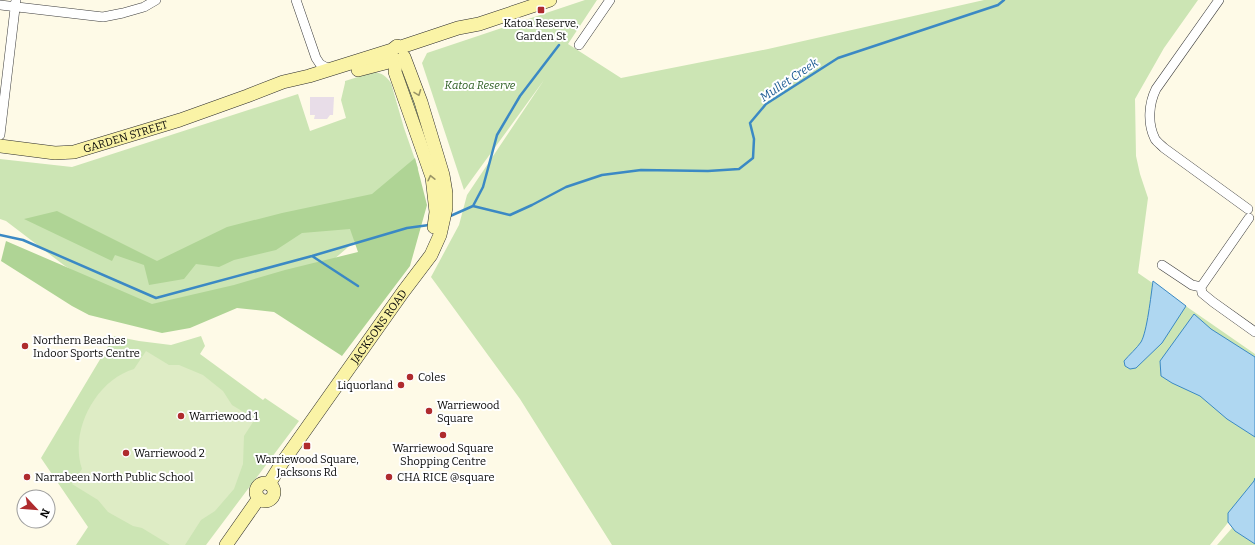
<svg xmlns="http://www.w3.org/2000/svg" width="1255" height="545" font-family="Bitter,serif">
	<style>
		.industrial { fill: #e8dde8 }
		.green { fill: #cce5b4 }
		.forest { fill: #afd495 }
		.pitch { fill: #deecc5 }
		.water { fill: #afd7f1; stroke: #3b89c4 }
		.lines { fill: none; stroke-linecap: round; stroke-linejoin: round }
		.stream { stroke: #3b89c4; stroke-width: 2.5 }
		.street-casing { stroke: #3c3c3c; stroke-width: 10 }
		.secondary-casing { stroke: #2b2b2b; stroke-width: 14 }
		.street { stroke: #fff; stroke-width: 9 }
		.secondary { stroke: #faf3a6; stroke-width: 13 }
		.oneway { stroke: #9a9567 }
		.poi-dot { fill: #af2b2e; stroke: #fff; stroke-width: 1.5 }
		.labels { text-anchor: middle; stroke-width: 4; stroke-linejoin: round; paint-order: stroke }
		.poi-label { font-size: 11px; fill: #090909; stroke: #fff; text-anchor: start }
		.park-label { font-size: 11px; font-style: italic; fill: #2a5c1f; stroke: #fff }
		.street-label { font-size: 11px; fill: #090909; stroke: #fff }
		.water-label { font-size: 12px; font-style: italic; fill: #1c5b92; stroke: #fff }
	</style>
	<rect width="100%" height="100%" fill="#fefae7"/>
	<path class="industrial" d="M310,97H334L333,115H330L327,119H314L315,115H310Z"/>
	<path class="green" d="M585,0H597L568,44L621,78L768,49L984,0H1198L1164,48L1135,99L1136,156L1140,174L1148,198L1138,273L1255,354V489L1210,545H612L520,399L431,277L459,225L467,195L544,80L464,190L422,63L427,53Z
		M404,65L423,120L417,122L400,67Z
		M374,72C382,73 386,76 391,83L404,128L418,168L415,216L362,235L332,261L146,308L119,298L65,266L6,221L0,219V159L72,167L298,94L310,131L346,118L341,100L345,83V81Z
		M114,336L139,341L171,345L201,336L205,346L200,354L263,400L265,398L299,421L206,545H76L88,527L41,458Z
		M1255,502V545H1217Z"/>
	<path class="forest" d="M415,158L427,205L410,266L342,356L274,312L237,308L190,328L162,333L89,315L72,306L1,261L6,241L152,304L234,285L285,270L358,252L350,229L302,233L276,250L234,260L219,267L196,264L184,279L149,285L144,265L115,255L112,261L24,219L57,211L157,261L227,227L282,213L372,194Z"/>
	<path class="pitch" d="M146,351L169,365H179L203,375L223,391L232,405L255,419L244,436L243,464L234,489L215,511L201,520L185,545H170L142,528L133,526L108,512L98,500L72,484L82,469C69,431 96,380 134,369Z"/>
	<path class="water" d="M1153,281L1186,306L1162,343L1136,368L1130,369L1125,366L1124,361C1129,355 1137,348 1141,342C1147,332 1151,295 1153,281Z
		M1194,314L1211,329L1255,357V437L1227,419L1200,396L1172,383L1161,376L1160,361Z
		M1255,478V544L1235,531L1228,522V513L1254,481Z"/>
	<g class="lines">
		<path class="stream" d="M473,206L483,187L497,135L520,96L559,45
			M448,217L473,206L510,215L532,205L566,187L602,175L641,170L708,171L739,169L753,158L754,139L750,123L766,104L838,58L998,5L1004,0
			M0,235L23,240L156,298L312,256L407,228L429,225
			M312,256L358,286"/>
		<defs>
			<path id="street" d="M296,0L316,58L320,64L329,69
				M1219,0L1156,89C1149,103 1147,123 1155,139C1157,142 1161,145 1164,148L1248,209
				M0,5L103,17L123,13L144,7L156,0
				M579,45L610,0
				M0,135L16,0
				M1249,218L1201,287L1202,293L1213,302L1255,332
				M1162,265L1192,285L1201,287"/>
			<g id="secondary">
				<path d="M396,60L395,72L432,177L436,212L434,227"/>
				<path d="M358,70L385,63L394,59"/>
				<path id="s1" d="M0,146L55,153L74,152L180,120L247,96L283,82L309,76L392,50L397,46L401,47L458,28L479,24L550,0"/>
				<circle cx="265" cy="492" r="9"/>
				<path id="s2" d="M269,484L282,463L403,292L431,255L440,235L446,208V193L443,175L421,102L404,57"/>
				<path d="M226,545L259,498"/>
			</g>
		</defs>
		<use href="#street" class="street-casing"/>
		<use href="#secondary" class="secondary-casing"/>
		<use href="#street" class="street"/>
		<use href="#secondary" class="secondary"/>
	</g>
	<defs><path id="oneway-chevron" d="M-2-3.5L2.5 0L-2 3.5" fill="none" stroke-width="1.6" stroke-linecap="round" stroke-linejoin="round"/></defs>
	<g class="oneway">
		<use href="#oneway-chevron" transform="translate(418 93) rotate(69)"/>
		<use href="#oneway-chevron" transform="translate(431 178) rotate(-103)"/>
	</g>
	<g class="poi-dot">
		<rect x="537" y="6" width="8" height="8" rx="2"/>
		<circle cx="25" cy="346" r="4"/>
		<circle cx="410" cy="377" r="4"/>
		<circle cx="401" cy="385" r="4"/>
		<circle cx="429" cy="411" r="4"/>
		<circle cx="181" cy="416" r="4"/>
		<circle cx="443" cy="435" r="4"/>
		<rect x="303" y="442" width="8" height="8" rx="2"/>
		<circle cx="126" cy="453" r="4"/>
		<circle cx="27" cy="477" r="4"/>
		<circle cx="389" cy="477" r="4"/>
	</g>
	<g class="labels">
		<g class="poi-label">
			<text x="541" y="27" text-anchor="middle">Katoa Reserve,<tspan x="541" dy="13">Garden St</tspan></text>
			<text x="33" y="344">Northern Beaches<tspan x="33" dy="13">Indoor Sports Centre</tspan></text>
			<text x="418" y="381">Coles</text>
			<text x="393" y="389" text-anchor="end">Liquorland</text>
			<text x="437" y="409">Warriewood<tspan x="437" dy="13">Square</tspan></text>
			<text x="189" y="420">Warriewood 1</text>
			<text x="443" y="452" text-anchor="middle">Warriewood Square<tspan x="443" dy="13">Shopping Centre</tspan></text>
			<text x="134" y="457">Warriewood 2</text>
			<text x="307" y="463" text-anchor="middle">Warriewood Square,<tspan x="307" dy="13">Jacksons Rd</tspan></text>
			<text x="35" y="481">Narrabeen North Public School</text>
			<text x="397" y="481">CHA RICE @square</text>
		</g>
		<g class="park-label">
			<text x="480" y="89">Katoa Reserve</text>
		</g>
		<g class="street-label">
			<text dy="4" stroke="none"><textPath href="#s1" startOffset="128">GARDEN STREET</textPath></text>
			<text dy="4" stroke="none"><textPath href="#s2" startOffset="192">JACKSONS ROAD</textPath></text>
		</g>
		<g class="water-label">
			<text transform="translate(789 80) rotate(-34)" y="4">Mullet Creek</text>
		</g>
	</g>
	<g transform="translate(36 509) rotate(116)"><circle r="19" fill="#ffffff" stroke="#9d9d9d"/>
	<path d="M0-3L7 15L0 10L-7 15Z" fill="#af2b2e"/>
	<text y="-6" font-size="11" font-weight="bold" text-anchor="middle" fill="#090909">N</text>
	</g>
</svg>
